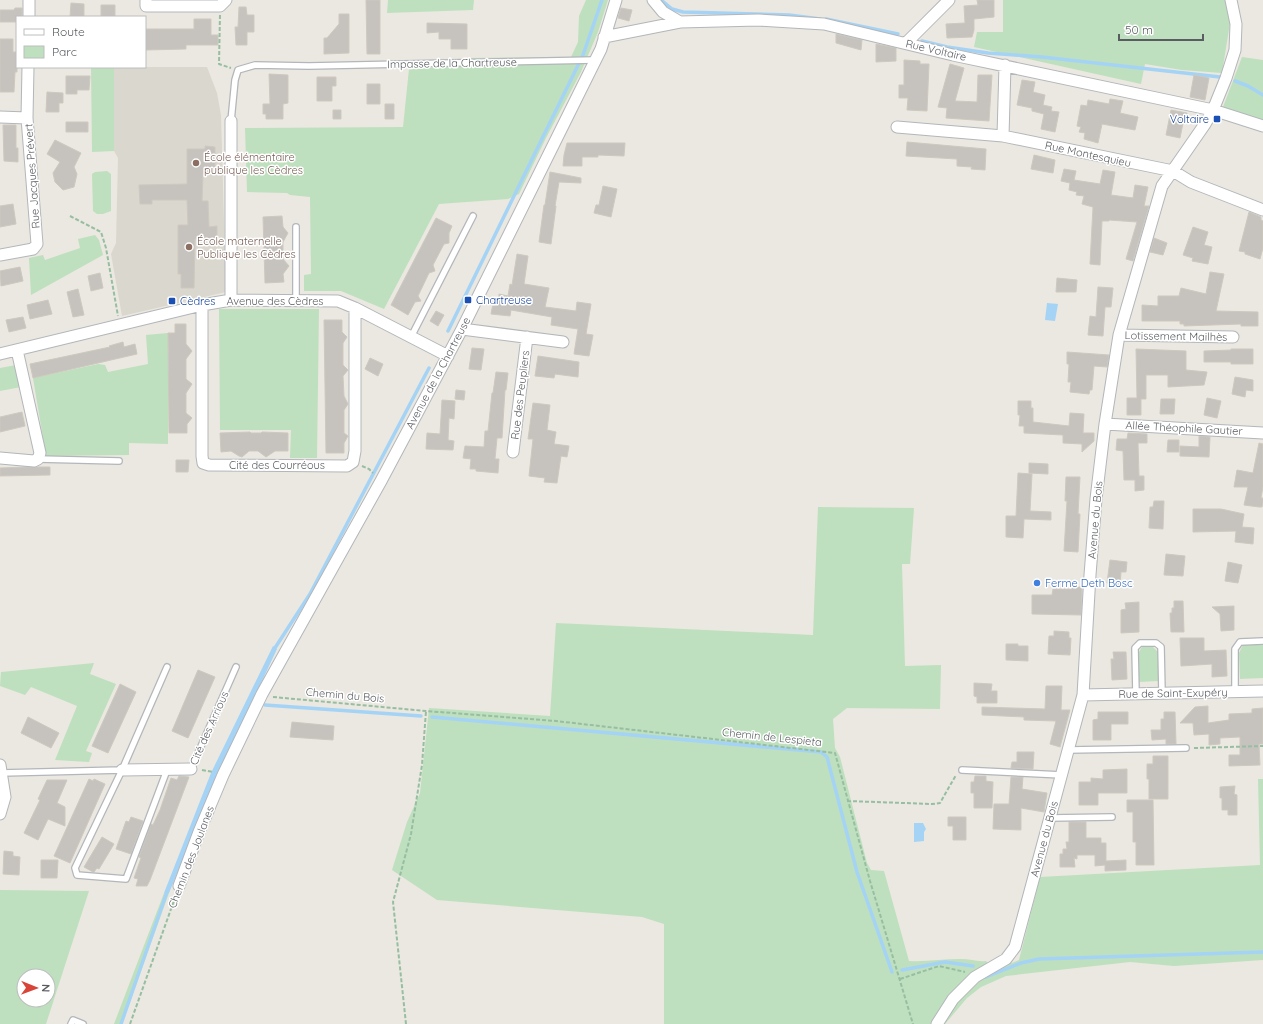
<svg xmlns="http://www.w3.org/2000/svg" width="1263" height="1024" font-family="Quicksand,sans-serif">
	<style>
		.education { fill: #dad7ce }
		.green { fill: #bee0be; fill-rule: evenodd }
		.water { fill: #a4d3f6 }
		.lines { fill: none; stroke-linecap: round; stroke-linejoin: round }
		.stream { stroke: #a4d3f6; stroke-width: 3.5 }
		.building { fill: #c6c3be; stroke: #cec9bf }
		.lane-casing { stroke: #b3b6ba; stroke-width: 8 }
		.street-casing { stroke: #b3b6ba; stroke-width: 13 }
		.path { stroke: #97bea2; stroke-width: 2; stroke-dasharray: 4 2; stroke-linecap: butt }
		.lane { stroke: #fff; stroke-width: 5.5 }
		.street { stroke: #fff; stroke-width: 11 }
		.transit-dot { fill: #1a4fb4; stroke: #fff; stroke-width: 1.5 }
		.education-dot { fill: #8d6e63; stroke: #fff; stroke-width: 1.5 }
		.shop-dot { fill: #3f7fe0; stroke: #fff; stroke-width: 1.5 }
		.labels { text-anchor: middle; stroke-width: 3; stroke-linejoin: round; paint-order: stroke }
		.street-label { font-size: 11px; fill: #595c60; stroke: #fff }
		.transit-label { font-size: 11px; fill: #164399; stroke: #fff; text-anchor: start }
		.education-label { font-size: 11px; fill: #785e54; stroke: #fff; text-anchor: start }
		.shop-label { font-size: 11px; fill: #366cbe; stroke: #fff; text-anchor: start }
	</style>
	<rect width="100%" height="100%" fill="#eae8e0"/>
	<path class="education" d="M114,67H207L217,93L221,115L226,292L122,316L111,254L116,243L118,158L114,151Z"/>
	<path class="green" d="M388,0H474L473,10L387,13Z
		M586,0H608L598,32L581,72L546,138L519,194L508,199L439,204L384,309L341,291H304V275L311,274L310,197L290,195L287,193L247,192L245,128L403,127L409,69L470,66L471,58L571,57L578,42L579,16Z
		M1003,0H1226L1230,23L1222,73L1182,70L1145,64L1141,84L974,47L977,32H1003Z
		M1242,57L1263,60V122L1223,107Z
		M91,67H114V151L92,152Z
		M107,171L111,174V211L103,214H97L93,211L92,174L95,172Z
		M95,235L99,240L103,255L31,295L29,258L43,255L45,260L80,248L78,239Z
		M219,309H319L317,458H290L291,430H220Z
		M168,333V444L129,443V455L46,456L33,378L98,364L105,365L108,372L148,364L146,335Z
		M16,365L21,387L0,391V368Z
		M818,507L914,508L910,564H902L905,666L941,665L940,709L847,708L833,719L835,748L840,757L867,863L871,870L884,871L909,961C926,962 943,959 961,959C970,959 977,962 986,961L995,970L1019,960L1040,877L1260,865L1258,779H1263V960L1174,966L1130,962L1006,976L981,987L967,998L945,1024H664V924L642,917L437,900L392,870L407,822L420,793L429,708L550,716L556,623L813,635Z
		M1243,645H1263V678L1240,679L1239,653Z
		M1142,647H1153L1158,652V681L1139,682V652Z
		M94,663L90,674L116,684L86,751L92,753L89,762L55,760L77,706L31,687L25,695L0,686L1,672Z
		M0,890L89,891L46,1024H0ZM24,976H48V1000H24Z
		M164,893H169L122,1024H114Z"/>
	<path class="water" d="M1047,303L1058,304L1055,321L1045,320Z
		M273,646L277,649L216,779L169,893H164L211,773Z
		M914,823H923L926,829L924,832V841L914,842Z"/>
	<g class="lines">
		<path class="stream" d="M661,0L672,9L683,12L789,15L820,19
			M826,19L898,34
			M922,41L947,47L988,53L1042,57L1220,77
			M1235,81L1248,86L1263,95
			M448,331L583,55L602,0
			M273,651L310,594L429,368
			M265,705L421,716
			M432,717L821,752L827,757L857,872L892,972
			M902,970L945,962L973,966
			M986,977L1021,963L1039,959L1263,952
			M121,1024L168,889"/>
	</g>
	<path class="building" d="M366,0H380V54H367Z
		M977,0H994V17L974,19V30L972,37L947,38L946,24L965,23L964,6L978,5Z
		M71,3L84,4V17H70Z
		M101,5H115V17H101Z
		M239,7H246L247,15H254V32H247V45H236L235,27H238Z
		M15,8H22V17H17V22H0V10H14Z
		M621,8L632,10L629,21L618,18Z
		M339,14H349V53L324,54V38H327L339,24Z
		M194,19H211V35H218V45H186V49L146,50L145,29H194Z
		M427,23L467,24V49H451V39H439V32L427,33Z
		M836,34L862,40L861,50L836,43Z
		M0,39H13V52H17V72H15L14,92H0Z
		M876,44L896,48V61L876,62Z
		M904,60L920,61V64H929L927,111L907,110L908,98H899V85H904Z
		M950,64L964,68L955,101L977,102L978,75H992L989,121L946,118L947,108L938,107Z
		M269,74L288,75V103L283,104V119H266V114H263V104H270Z
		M1194,75L1209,78L1205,100L1190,97Z
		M66,76H90L89,90H77V94H66Z
		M317,77H336V86H332V101H317Z
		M1022,80L1035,82L1033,92L1045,95L1043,105L1052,107L1051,111L1059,112L1055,132L1041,129L1044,114L1032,111V108L1017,105Z
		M367,84H380V104H367Z
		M47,92L63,93V103H59V112H46Z
		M1110,99L1123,101L1120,113L1138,117L1135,130L1102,124L1098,143L1084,139L1085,133L1079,132L1081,127L1077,126L1081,105L1087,106L1088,100L1109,104Z
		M385,104H394V119H385Z
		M333,110H341V119H333Z
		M1171,110L1187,113L1185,124L1183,123L1180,138L1166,135Z
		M66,122H88V132H66Z
		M3,125H16V148H18V162L4,161Z
		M55,140L81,153L74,167L77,174L74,187L63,190L55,182L53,173L60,162L47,154Z
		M907,142L986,149L985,170L971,169L972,167L957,166V159L906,156Z
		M567,143H625L624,156L598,155V157H582V166H563L564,155Z
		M205,146L215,147V174H203L202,201H208L209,227L217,226V239H195L194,288H181V274H178V225H188L187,200H152V204H140L139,185L187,184V149H205Z
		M1034,155L1055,160L1053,173L1031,169Z
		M1064,169L1076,171L1074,180L1100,184L1103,170L1115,172L1111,195L1133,198L1135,185L1148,187L1144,206H1149L1133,261L1126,259L1137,222L1109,220V221H1102L1100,265L1090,264L1093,207L1082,204L1084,196L1076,195L1077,192L1069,190L1070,183L1061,181Z
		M550,172L581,178V183L559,182L555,206H556L551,244L539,242L544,205H545Z
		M603,186L617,189L611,217L594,213L596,205H599Z
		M13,204L16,224L0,227V206Z
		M1249,212L1261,217V220L1263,221V248L1260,259L1245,254V252L1239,251Z
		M282,216L283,227L288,233L283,242V259L289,266L283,274L284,282L265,283L263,217Z
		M436,218L452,226L449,233V243L444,244L433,265L435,271L429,273L418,296L421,301L415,302L408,315L391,305Z
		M1193,227L1208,232L1204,245L1212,247L1208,264L1192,261L1193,258L1183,255Z
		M1154,238L1167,243L1163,255L1150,252Z
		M517,254L528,256L524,284L549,288L545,307L576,311L577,302L591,304L586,334L593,335L589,356L574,354L578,329L551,325L552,317L511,310L510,316L491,314L494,298H499V294L508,296L510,284L512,285Z
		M20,267L23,281L1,286L0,271Z
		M1210,272L1224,274L1216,311L1258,312V326H1241V324L1184,326V324H1180V321H1142V305L1158,306V296H1179L1181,288L1206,294Z
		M100,273L103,288L91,291L88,276Z
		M1057,278L1077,280L1076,292H1056Z
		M1098,287L1113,288L1111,307H1105L1103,336L1088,335L1090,316L1096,317Z
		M78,289L84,315L73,317L67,292Z
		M48,300L52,314L30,319L27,305Z
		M436,311L444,315L438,326L430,321Z
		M23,317L26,328L9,332L6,320Z
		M324,320H342V332L347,337L343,343V365L348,370L343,376L344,396L348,404L344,410V433L348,436L344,443V453H326Z
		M175,324H186V344L192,351L186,359V379L192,384L186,393V413L192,418L187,424V433H169L168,333H175Z
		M123,342L124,347L135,344L137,354L33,378L30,364L110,347L109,346Z
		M472,348L484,349L481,370L469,369Z
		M1136,349L1186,351V370L1207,372L1204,385L1168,387V375H1146V399H1141V415H1127V398H1137Z
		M1231,349H1253V364H1231V362H1204V351L1231,350Z
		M1067,352L1109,355L1107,367L1094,366L1092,390H1090L1089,394L1070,392L1071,382H1068L1069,364H1067Z
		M538,356L579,362L578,377L555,374L554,378L535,376Z
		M370,358L383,364L378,376L365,369Z
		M496,372L508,373L506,390H505L502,438H497L495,459H499L498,473L476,471V469H470L471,459L463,458L465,446L484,447L485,431H488L492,393H493Z
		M1235,377L1253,380V391L1246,390L1245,397L1232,394Z
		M456,390L465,391L464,400L455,399Z
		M1207,398L1221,401L1217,418L1204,415Z
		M1161,399H1175L1174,414H1160Z
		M442,400L455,401L454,419L449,418L448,440L454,441L453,450L426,449L427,433L440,434Z
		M1018,401H1031V408H1033V422L1069,426L1070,413L1084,414L1083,433H1094V441L1082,452V444L1063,443V435L1024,433V426H1019L1020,415H1018Z
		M533,403L550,405L547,430L556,432L554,444L569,446L567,457L561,456L557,483L544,482L545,478L529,476L533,439H528Z
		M22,412L25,426L0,432V417Z
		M250,432L251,433H261L262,432L288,433V451H275L266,457L258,451H249L242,457L239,456L231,451L221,452L220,433Z
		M1128,433L1147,434V443H1138L1139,476H1144V490L1135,491V480H1124L1123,451L1116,450L1117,439H1127Z
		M1199,436L1210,437L1209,457L1180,456V446L1199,447Z
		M1168,440H1179V452H1167Z
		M1259,443L1263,444V487L1261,498H1263V502L1262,507H1259L1244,505L1248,487H1234L1237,470L1253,473Z
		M176,460H189L188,472H176Z
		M1029,463L1048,464V474L1029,473Z
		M25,467H50V475L0,476V468Z
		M1018,473L1032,474L1030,511L1051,512V520L1024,519L1023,538L1006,537V516H1016Z
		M1066,477H1080L1078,514H1080L1078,552L1064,551L1067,501H1065Z
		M1154,501H1164L1163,529L1149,528L1150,507H1153Z
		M1193,509H1221L1244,514L1242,527L1254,528L1253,544L1235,542L1236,531L1193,532Z
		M1166,554L1185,556L1183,576L1164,575Z
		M1110,560L1127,562L1126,572H1121L1120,585L1107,583Z
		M1228,562L1242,565L1238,583L1225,581Z
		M1072,587H1082L1081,615L1032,614V595H1052L1053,589H1072Z
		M1174,601H1183L1184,632H1171L1170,613H1172V608H1174Z
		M1139,602V632L1121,633V610L1126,609L1125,603Z
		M1234,606V630L1221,631L1220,614L1212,607Z
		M1054,631L1069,632V638H1071L1070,655L1048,654L1049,636H1054Z
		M1180,638H1204V651L1226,650L1227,676L1212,677V664L1181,666Z
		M1006,644H1018V646H1028V661L1006,660Z
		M1113,652H1126L1127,679L1112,680L1111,659H1114Z
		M198,670L215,677L188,738L172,731Z
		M974,683L992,684L991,691H997V703H977V697L974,696Z
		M120,684L136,692L108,753L92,746Z
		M1046,686H1062L1061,710H1070L1060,747L1050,744L1056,721L1024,720V717L982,715V707L1045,709Z
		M1208,706V723L1229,720V714L1252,713V709L1263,708V744H1259L1260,765L1229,766V755H1240V737L1220,738V744L1209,745V734L1194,735L1193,723H1180L1195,707Z
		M1098,712H1128V724H1111V740H1093V720L1098,719Z
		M1164,712H1175L1176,744H1166V739L1152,740L1151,730H1161V719H1164Z
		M28,717L59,733L51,748L21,733Z
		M292,722L334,726L333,740L290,737Z
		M1017,752H1034L1033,769L1011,768L1012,762H1017Z
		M1153,756H1168V799H1149V779H1147V764H1153Z
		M1127,769V793H1098V805H1079V782H1091V778L1103,779V770Z
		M179,776L189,777L150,880L147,886H136L138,879L134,878L141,858L139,857L151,824L153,825L160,810L171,778L177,780Z
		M975,776H986V781L993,782L992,808H974V793H971V782H974Z
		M1011,777H1023L1022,789L1047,793L1044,812L1021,808V830L993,829L994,804H1009Z
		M89,779L93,781L94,779L105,784L70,863L54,856Z
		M47,780H67L57,803L65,807V826L48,819L38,840L24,833L40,800L38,799Z
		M1235,786L1234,794L1237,795V815H1228V810H1222V798H1220V787Z
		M1127,800H1153L1154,865H1136V842H1133V812H1127Z
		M131,817L143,821L131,854L116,849L126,821L129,822Z
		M948,817H966V840H953V826H948Z
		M1069,822H1086V838H1101V843H1106V861L1126,860V870L1105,871V865L1095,866V855H1077V859L1074,858L1075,867H1060V854H1063V849H1067L1066,842H1069Z
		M102,837L114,844L99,869L97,868L94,872H93L84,867Z
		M4,851L13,852V856L20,857L19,875L3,874Z
		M41,860H58L57,878H41Z"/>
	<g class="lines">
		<defs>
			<path id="lane" d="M231,121L235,80L238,70L255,65L309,66L595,60
				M296,227V301
				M411,337L473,216
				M38,459L119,461
				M1235,692V649L1240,642L1263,641
				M1136,694L1135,648L1140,643H1156L1161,647L1162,693
				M1068,750L1186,748
				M191,769L236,667
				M122,770L75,868L77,875L126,879L167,770
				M962,770L1062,775
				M1,773L122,770L167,667
				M1050,818L1112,817
				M71,1024L73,1020L83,1024"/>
			<path id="street" d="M146,0V6H220L226,0
				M653,0L663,12L680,22
				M29,17V0
				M604,37L680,22L758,20L824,24L953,55L1213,110L1263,126
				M906,43L949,0
				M0,117L27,118
				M231,121V300
				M897,127L1003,136L1173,171L1191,182L1263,210
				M1003,136L1005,65
				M0,255L33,249L37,244L27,118L28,67
				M202,305V456L203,463L209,465L347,466L353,462L355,451V308
				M462,329L563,342
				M1119,335L1233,337
				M0,354L202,305L231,300L338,301L355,308L448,356
				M1105,424L1263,433
				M513,452L527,337
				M0,458L34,461L38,459L40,453L17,350
				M1083,695L1263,691
				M0,765L5,797L0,814
				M122,770L191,769
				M179,886L199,832L223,775L262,694L381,481L462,329L601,49L616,0
				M937,1024L953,999L975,977L1006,959L1015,947L1083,695L1090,575L1096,499L1105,424L1119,335L1162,186L1205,124L1213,110L1226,78L1235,50L1236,24L1231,0"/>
		</defs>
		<use href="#lane" class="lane-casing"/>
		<use href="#street" class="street-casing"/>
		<path class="path" d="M220,15L219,64L231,68
			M70,216L101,232L106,248L118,316
			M362,466L369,469L373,473
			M273,697L426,711L556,721L835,753L870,881L913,1024
			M1194,748L1263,746
			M202,770L213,772
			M847,801L932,804L940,803L956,775
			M900,979L939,966L965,972
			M130,1024L176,895
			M406,1024L393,902L411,834L422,765L426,711"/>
		<use href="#lane" class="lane"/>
		<use href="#street" class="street"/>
	</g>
	<g class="transit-dot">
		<rect x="1213" y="115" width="8" height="8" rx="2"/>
		<rect x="464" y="296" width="8" height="8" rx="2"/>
		<rect x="168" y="297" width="8" height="8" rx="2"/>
	</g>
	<g class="education-dot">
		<circle cx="196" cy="163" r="4"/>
		<circle cx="189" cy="247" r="4"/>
	</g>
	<circle class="shop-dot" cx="1037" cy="583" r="4"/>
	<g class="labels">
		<g class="street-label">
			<text transform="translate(936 50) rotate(13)" y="4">Rue Voltaire</text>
			<text transform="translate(452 63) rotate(-1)" y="4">Impasse de la Chartreuse</text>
			<text transform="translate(1088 154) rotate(12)" y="4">Rue Montesquieu</text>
			<text transform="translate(32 176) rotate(-94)" y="4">Rue Jacques Prévert</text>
			<text x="275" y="305">Avenue des Cèdres</text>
			<text transform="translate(1176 336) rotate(1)" y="4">Lotissement Mailhès</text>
			<text transform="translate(438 373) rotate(-62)" y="4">Avenue de la Chartreuse</text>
			<text transform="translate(520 395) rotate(-83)" y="4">Rue des Peupliers</text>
			<text transform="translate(1184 428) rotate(3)" y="4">Allée Théophile Gautier</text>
			<text x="277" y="469">Cité des Courréous</text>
			<text transform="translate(1095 520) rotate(-85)" y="4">Avenue du Bois</text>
			<text transform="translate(1173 693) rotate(-1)" y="4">Rue de Saint-Exupéry</text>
			<text transform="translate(345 695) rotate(5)" y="4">Chemin du Bois</text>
			<text transform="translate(209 728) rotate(-66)" y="4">Cité des Arrious</text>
			<text transform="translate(772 737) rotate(6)" y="4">Chemin de Lespieta</text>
			<text transform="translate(1044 839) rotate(-75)" y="4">Avenue du Bois</text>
			<text transform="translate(191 857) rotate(-69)" y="4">Chemin des Joulanes</text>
		</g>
		<g class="transit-label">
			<text x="1209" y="123" text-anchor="end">Voltaire</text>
			<text x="476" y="304">Chartreuse</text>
			<text x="180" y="305">Cèdres</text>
		</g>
		<g class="education-label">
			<text x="204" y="161">École élémentaire<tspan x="204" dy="13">publique les Cèdres</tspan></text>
			<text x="197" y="245">École maternelle<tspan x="197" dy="13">Publique les Cèdres</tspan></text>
		</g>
		<g class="shop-label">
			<text x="1045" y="587">Ferme Deth Bosc</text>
		</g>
	</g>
	<rect x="16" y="16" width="130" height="52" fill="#ffffff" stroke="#bdbebf"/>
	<rect x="24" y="29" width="20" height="6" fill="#ffffff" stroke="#bdbebf"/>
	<text x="52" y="36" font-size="12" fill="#595c60">Route</text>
	<rect x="24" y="46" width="20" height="12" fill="#bee0be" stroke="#bdbebf"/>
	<text x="52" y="56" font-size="12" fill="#595c60">Parc</text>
	<g transform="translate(36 988) rotate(91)"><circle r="19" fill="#ffffff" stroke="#bdbebf"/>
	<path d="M0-3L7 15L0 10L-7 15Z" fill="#d84438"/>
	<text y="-6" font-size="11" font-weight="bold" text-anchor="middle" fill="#595c60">N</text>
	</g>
	<path d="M1119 34v6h84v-6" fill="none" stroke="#595c60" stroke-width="2"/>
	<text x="1125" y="34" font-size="12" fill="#595c60" stroke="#ffffff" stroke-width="3" paint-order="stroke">50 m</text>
</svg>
